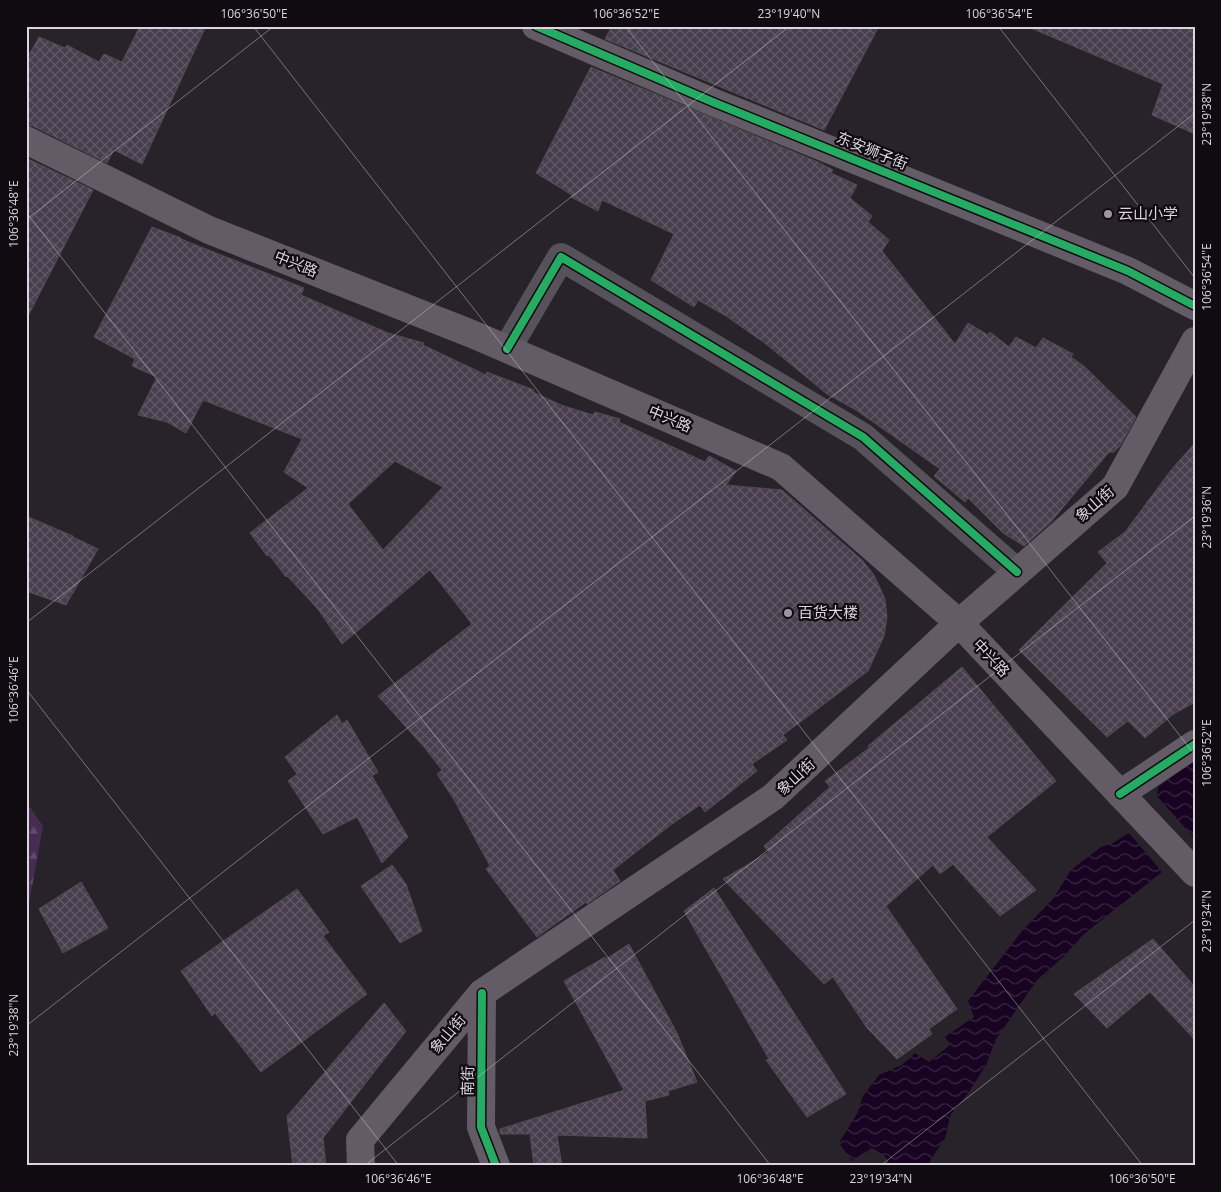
<svg xmlns="http://www.w3.org/2000/svg" width="1221" height="1192" font-family="'Open Sans','Noto Sans SC',sans-serif">
	<style>
		.forest { fill: url(#forest-firs) }
		.water { fill: url(#water-waves) }
		.building { fill: url(#building-cross-hatch); stroke: #514c53; fill-rule: evenodd }
		.lines { fill: none; stroke-linecap: round; stroke-linejoin: round }
		.street { stroke: #57515a; stroke-width: 28 }
		.secondary { stroke: #635b66; stroke-width: 28 }
		.cycleway-casing { stroke: #0f0b11; stroke-width: 11 }
		.cycleway { stroke: #26ab63; stroke-width: 8 }
		.ticks { fill: none; stroke: #dcd5df; stroke-width: 1; stroke-opacity: 0.45 }
		.poi-dot { fill: #9d96a0; stroke: #0f0b11; stroke-width: 2 }
		.labels { text-anchor: middle; stroke-width: 4.5; stroke-linejoin: round; paint-order: stroke }
		.street-label { font-size: 15px; fill: #dcd5df; stroke: #0f0b11 }
		.poi-label { font-size: 15px; fill: #dcd5df; stroke: #0f0b11; text-anchor: start }
		.neatline { fill: none; stroke: #dcd5df; stroke-width: 2 }
		.ticks-label { font-size: 12px; text-anchor: middle; fill: #dcd5df }
	</style>
	<defs>
		<pattern id="forest-firs" width="22" height="20" patternUnits="userSpaceOnUse" patternTransform="scale(1.25)"><rect width="22" height="20" fill="#452d51"/><path d="M5 1l3.5 6h-7zM16 11l3.5 6h-7z" fill="#5f4b6a"/></pattern>
		<pattern id="water-waves" width="16" height="10" patternUnits="userSpaceOnUse" patternTransform="scale(1.25)"><rect width="16" height="10" fill="#180322"/><path d="M0 5q4-4 8 0t8 0" fill="none" stroke="#392742"/></pattern>
		<pattern id="building-cross-hatch" width="8" height="8" patternUnits="userSpaceOnUse" patternTransform="scale(1.25)"><rect width="8" height="8" fill="#483e4d"/><path d="M0 0l8 8M0 8l8-8" fill="none" stroke="#625966"/></pattern>
	</defs>
	<rect width="100%" height="100%" fill="#28222a"/>
	<path class="forest" d="M26,802L43,826L26,920Z"/>
	<path class="water" d="M1195,760V839L1157,796L1158,787Z
		M1129,833L1162,872L1084,934L1063,957L1037,980L996,1039L986,1065L969,1092L951,1114L945,1138L927,1166H891L884,1155L872,1148L852,1161L839,1143L858,1112L863,1096L879,1075L902,1065L915,1053L929,1062L950,1045L945,1037L974,1017L968,1001L1022,931L1053,899L1071,870L1101,847L1111,844Z"/>
	<path class="building" d="M140,26H206L142,164L114,150L107,163L33,126L26,125V60L39,37L65,48L67,45L99,62L104,54L122,62Z
		M612,26H879L824,130L605,39Z
		M1026,26H1195V134L1152,115L1163,84Z
		M591,67L818,162L833,170L831,173L857,185L850,198L872,216L868,222L889,240L882,251L955,344L968,323L988,335L990,332L1009,347L1016,337L1036,348L1043,338L1073,354L1071,357L1085,367L1136,417L1120,446L1114,452H1109L1051,522L1024,546L1003,533L968,498L965,502L934,476L940,469L856,410L827,394L766,344L726,316L698,300L694,307L651,280L674,234L602,200L598,211L571,197L572,195L536,173Z
		M26,158L93,190L26,320Z
		M152,227L181,238V239L304,288L301,295L388,333L424,343L423,345L486,375L487,372L534,390L533,392L561,405L593,415L595,412L620,419L619,422L705,462L709,456L736,471L726,485L782,490L862,560L874,575L885,599L887,617L884,636L868,671L783,735L787,740L752,764L757,771L705,812L700,805L672,824L613,870L620,881L587,904L586,902L537,937L486,869L490,866L453,798L437,774L442,770L424,747L378,696L472,624L430,570L342,644L317,608L287,576L286,577L269,555L267,556L250,533L308,488L284,472L302,439L203,400L186,433L167,422L138,415L157,377L132,366L135,359L94,337ZM395,461L443,487L383,550L348,504Z
		M1195,443V702L1172,715L1145,738L1128,721L1107,737L1019,650L1107,563L1098,552L1125,532L1171,470Z
		M26,516L73,536V537L98,549L66,605L26,591Z
		M962,667L1056,781L987,837L1036,890L1000,916L953,864L940,874L933,865L886,906L957,1009L929,1029L932,1034L897,1059L867,1028L833,977L824,984L723,879L769,852L764,846L830,787L825,781L869,748L868,746Z
		M337,715L342,724L347,720L378,772L372,776L408,837L382,863L357,817L323,834L288,781L297,774L285,757Z
		M392,865L406,884L422,931L400,943L361,886Z
		M81,882L108,928L63,953L39,909Z
		M714,888L846,1094L807,1117L766,1060L769,1059L684,911Z
		M297,889L329,932L323,936L367,994L261,1072L215,1013L212,1016L181,971Z
		M1153,939L1195,987V1040L1150,992L1107,1028L1074,994Z
		M629,944L677,1033L697,1082L668,1091L669,1095L645,1101L647,1138L557,1135L562,1166H534L530,1134H500V1129L624,1090L564,981L605,957L606,959Z
		M384,1003L406,1031L323,1138L326,1166H293L287,1116Z"/>
	<g class="lines">
		<path class="street" d="M507,349L561,257L863,437L1017,572"/>
		<path class="secondary" d="M536,26L715,103L1128,271L1195,306
			M26,140L209,230L472,334L781,467L959,623L1195,873
			M1120,794L1195,744
			M482,993L481,1127L496,1166
			M361,1166L360,1140L482,993L773,797L959,623L1115,487L1195,341"/>
		<defs>
			<path id="cycleway" d="M536,26L715,103L1128,271L1195,306
				M507,349L561,257L863,437L1017,572
				M1120,794L1195,744
				M482,993L481,1127L496,1166"/>
		</defs>
		<use href="#cycleway" class="cycleway-casing"/>
		<use href="#cycleway" class="cycleway"/>
	</g>
	<path class="ticks" d="M253,26L1143,1166M625,26L1195,755M998,26L1195,278M26,212L771,1166M26,220L274,26M26,623L790,26M26,689L399,1166M26,1026L1195,113M26,1165L27,1166M364,1166L1195,516M880,1166L1195,920"/>
	<g class="poi-dot">
		<circle cx="1108" cy="214" r="5"/>
		<circle cx="788" cy="613" r="5"/>
	</g>
	<g class="labels">
		<g class="street-label">
			<text transform="translate(872 151) rotate(22)" y="5">东安狮子街</text>
			<text transform="translate(296 264) rotate(22)" y="5">中兴路</text>
			<text transform="translate(670 419) rotate(23)" y="5">中兴路</text>
			<text transform="translate(1095 504) rotate(-42)" y="5">象山街</text>
			<text transform="translate(991 658) rotate(47)" y="5">中兴路</text>
			<text transform="translate(796 777) rotate(-43)" y="5">象山街</text>
			<text transform="translate(448 1034) rotate(-50)" y="5">象山街</text>
			<text transform="translate(468 1081) rotate(-89)" y="5">南街</text>
		</g>
		<g class="poi-label">
			<text x="1118" y="219">云山小学</text>
			<text x="798" y="618">百货大楼</text>
		</g>
	</g>
	<rect width="1221" height="1192" fill="none" stroke="#0f0b11" stroke-width="55"/>
	<rect x="28" y="28" width="1166" height="1136" class="neatline"/>
	<g class="ticks-label">
		<text x="254" y="18">106°36'50"E</text>
		<text x="626" y="18">106°36'52"E</text>
		<text x="789" y="18">23°19'40"N</text>
		<text x="999" y="18">106°36'54"E</text>
		<text transform="translate(1207 114) rotate(-90)" y="4">23°19'38"N</text>
		<text transform="translate(14 214) rotate(-90)" y="4">106°36'48"E</text>
		<text transform="translate(1207 277) rotate(-90)" y="4">106°36'54"E</text>
		<text transform="translate(1207 517) rotate(-90)" y="4">23°19'36"N</text>
		<text transform="translate(14 690) rotate(-90)" y="4">106°36'46"E</text>
		<text transform="translate(1207 753) rotate(-90)" y="4">106°36'52"E</text>
		<text transform="translate(1207 921) rotate(-90)" y="4">23°19'34"N</text>
		<text transform="translate(14 1025) rotate(-90)" y="4">23°19'38"N</text>
		<text x="398" y="1183">106°36'46"E</text>
		<text x="770" y="1183">106°36'48"E</text>
		<text x="881" y="1183">23°19'34"N</text>
		<text x="1142" y="1183">106°36'50"E</text>
	</g>
</svg>
